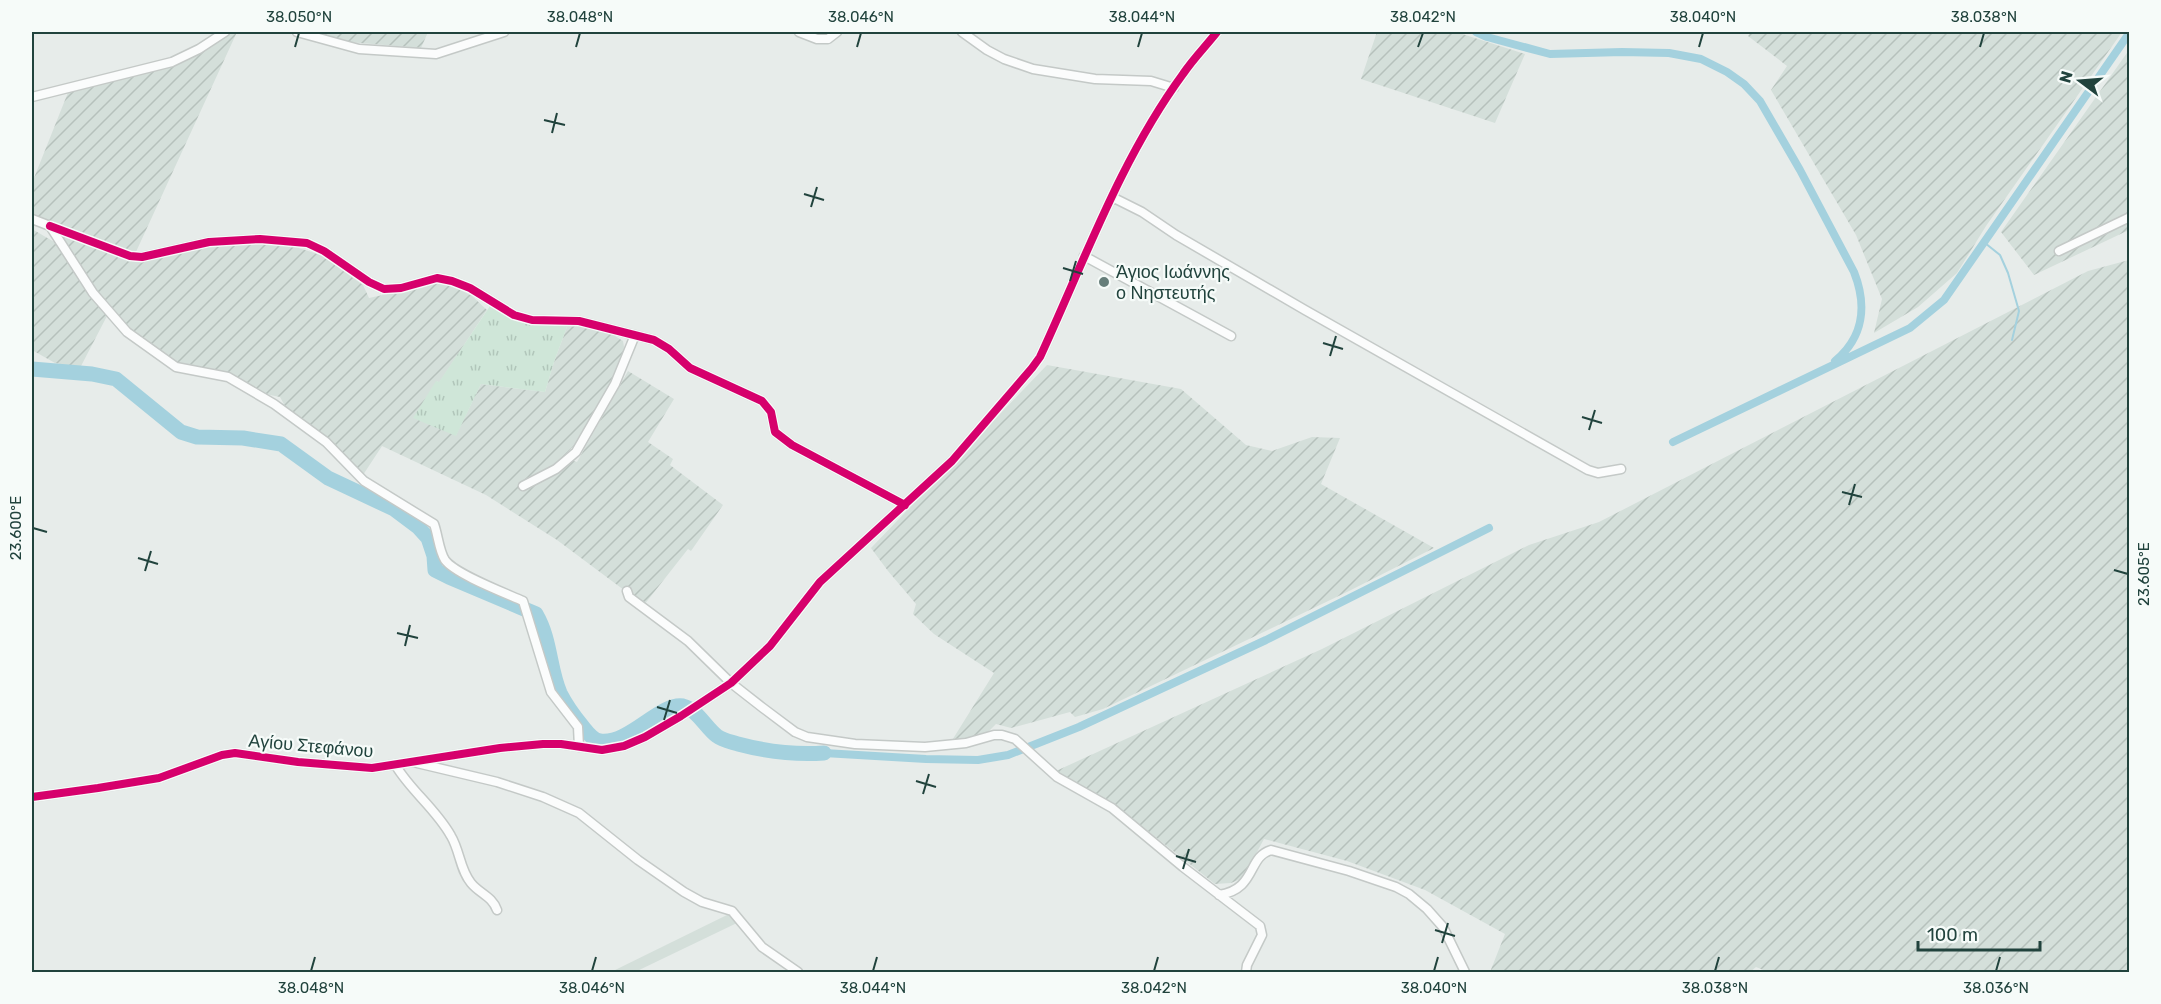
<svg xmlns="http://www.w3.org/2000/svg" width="2161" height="1004" font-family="Rubik,sans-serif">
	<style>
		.built { fill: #d4dfda }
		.industrial { fill: url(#industrial-furrows) }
		.grass { fill: url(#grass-tufts) }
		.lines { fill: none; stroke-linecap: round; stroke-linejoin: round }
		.stream { stroke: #a4d1de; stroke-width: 2 }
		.canal { stroke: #a4d1de; stroke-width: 8 }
		.river { stroke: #a4d1de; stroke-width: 15 }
		.street-casing { stroke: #c4c9c7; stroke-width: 11 }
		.street { stroke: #fbfcfc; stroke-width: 8 }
		.cycleway-casing { stroke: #f6fbf9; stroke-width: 11 }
		.cycleway { stroke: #d6006c; stroke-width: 8 }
		.ticks { fill: none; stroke: #21433d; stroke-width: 2 }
		.poi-dot { fill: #667e7a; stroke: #f6fbf9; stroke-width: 2 }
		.labels { text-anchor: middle; stroke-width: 4.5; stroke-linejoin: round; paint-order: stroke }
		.poi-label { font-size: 18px; fill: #21433d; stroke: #f6fbf9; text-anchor: start }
		.street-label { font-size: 18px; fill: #21433d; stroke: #f6fbf9 }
		.neatline { fill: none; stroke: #21433d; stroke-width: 2 }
		.ticks-label { font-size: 15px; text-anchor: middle; fill: #21433d }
	</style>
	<defs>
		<pattern id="industrial-furrows" width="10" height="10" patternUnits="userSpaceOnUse" patternTransform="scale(1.5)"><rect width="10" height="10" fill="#d4dfda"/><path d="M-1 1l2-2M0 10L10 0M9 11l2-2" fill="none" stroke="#b6c1bc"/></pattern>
		<pattern id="grass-tufts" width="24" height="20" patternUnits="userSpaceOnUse" patternTransform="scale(1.5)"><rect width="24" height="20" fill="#cfe6d8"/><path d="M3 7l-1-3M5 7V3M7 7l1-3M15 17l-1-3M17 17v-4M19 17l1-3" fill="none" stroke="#b1c6ba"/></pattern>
	</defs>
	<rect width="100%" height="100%" fill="#e7ecea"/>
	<path class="built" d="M731,913L739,922L635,972H611Z"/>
	<path class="industrial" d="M230,32H237L135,254L32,215V183L69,90L193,56Z
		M313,32H428L421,48L348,42Z
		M1377,32H1456L1525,54L1495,123L1361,79Z
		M1751,32H2122L1986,226L1957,273L1918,307L1874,333L1882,299L1856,235L1771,90L1787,66L1748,36Z
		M2129,50V230L2034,275L2001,232Z
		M32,229L56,243L81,283L107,316L80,368L55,363L32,350Z
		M59,234L132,261L147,260L212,246L259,243L289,245L321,255L363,285L369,298L438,283L449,284L472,296L487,310L439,383L437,381L456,435L481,384L545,392L554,362L568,324L612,334L623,341L624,347L622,357L612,380L578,441L563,457L577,462L628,371L674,399L648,442L673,459L670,465L723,505L691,551L688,549L644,605L557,540L486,495L382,446L363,475L329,440L286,408L280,397L265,394L232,374L187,367L177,363L129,328L96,291Z
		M2129,260V972H1768L1756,967L1750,972H1490L1505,934L1425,890L1347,861L1264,839L1243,878L1231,883L1215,884L1110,801L1069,780L1056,771L1322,649L1529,545L1599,522L2088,271Z
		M1047,365L1181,389L1246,445L1272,451L1312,437L1340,438L1321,484L1434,548L1349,591L1103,709L1075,717L1070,712L1011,728L996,724L986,734L951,742L994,673L934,634L913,614L916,604L888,571L871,548Z"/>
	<path class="grass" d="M490,306L518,322L568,324L554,362L545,392L481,384L456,436L413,418L436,381L439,382Z"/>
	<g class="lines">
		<path class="stream" d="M1985,243L2000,255L2008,273L2019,311L2012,340"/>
		<path class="canal" d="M1476,32L1487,37L1550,54L1622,52L1669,53L1701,59L1727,72L1744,84L1760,101L1800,170L1854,272C1867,305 1864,337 1835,361
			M1673,442L1910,328L1944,300L2130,32
			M824,753L926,759L978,760L1008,755L1079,727L1266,640L1489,528"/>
		<path class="river" d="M32,369L92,374L116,379L181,432L197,437L243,438L281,444L328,478L394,509L418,527L428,538L434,556L435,570L449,577L536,614C551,640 549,667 560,693C566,705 574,716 583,727C587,732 593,740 600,741C629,745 660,702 683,706C697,709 706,728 717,736C722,740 732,742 738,744C768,752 794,755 824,753"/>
		<defs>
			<path id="street" d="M297,32L359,49L436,54L504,32
				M799,32L817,39H828L837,32
				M962,32L987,50L1004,59L1033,69L1095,79L1151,81L1174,88
				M32,97L172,62L199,49L225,32
				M1112,197L1142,212L1176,235L1305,310L1588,470L1598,473L1621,469
				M32,219L50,226L93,293L127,332L176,367L228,377L274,404L326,442L364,481L434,524C438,535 439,551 445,560C455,574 505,593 523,601L551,692L578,727L579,747
				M50,226L130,256L142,257L209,242L260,239L307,243L324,251L369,282L384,289L401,288L437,278L452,281L470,288L514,315L532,320L579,321L654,340L669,349L690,368L762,401L771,412L775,432L792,445L905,505
				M2059,251L2130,217
				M1084,256L1231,336
				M523,486L556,469L576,452L615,384L635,335
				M627,591L629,597L688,641L731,683L763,708L795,732L807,737L855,744L925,747L966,743L994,735H1002L1015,739L1057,777L1112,808L1183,867L1260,926L1262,935L1247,965L1246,972
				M417,763L497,782L543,797L579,813L638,860L684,892L702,902L732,911L762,947L798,972
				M396,766C411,791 436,809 451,836C460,851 460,870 471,883C480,894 492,896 497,910
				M32,797L98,788L159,778L222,755L235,753L298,762L372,768L500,748L543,744H561L602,750L624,746L645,737L681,716L731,683L770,646L820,582L952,461L1032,368L1040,357C1084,262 1120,160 1183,74C1193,59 1206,46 1217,32
				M1219,895C1257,889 1247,857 1271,850L1349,871L1396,887L1409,894L1427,909L1443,927L1465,972"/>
		</defs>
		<use href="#street" class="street-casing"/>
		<use href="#street" class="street"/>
		<defs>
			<path id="cycleway" d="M50,226L130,256L142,257L209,242L260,239L307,243L324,251L369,282L384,289L401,288L437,278L452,281L470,288L514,315L532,320L579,321L654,340L669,349L690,368L762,401L771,412L775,432L792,445L905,505
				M32,797L98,788L159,778L222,755L235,753L298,762L372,768L500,748L543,744H561L602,750L624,746L645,737L681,716L731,683L770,646L820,582L952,461L1032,368L1040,357C1084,262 1120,160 1183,74C1193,59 1206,46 1217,32"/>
		</defs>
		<use href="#cycleway" class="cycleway-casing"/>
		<use href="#cycleway" class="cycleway"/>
	</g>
	<path class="ticks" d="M295,47L299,33M576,47L580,33M857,47L861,33M1138,47L1142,33M1418,47L1423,33M1699,47L1703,33M1980,47L1984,33M544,120L565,125M552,133L557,113M804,194L824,200M811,207L817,187M1063,268L1083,274M1070,281L1076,261M1323,343L1343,349M1330,356L1336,336M1582,417L1602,423M1589,430L1595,410M1842,492L1862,497M1849,505L1855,484M33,528L47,532M138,558L158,564M2114,570L2128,574M145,571L151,551M397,633L418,638M405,646L410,625M657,707L677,713M664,720L670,700M916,781L936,787M923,794L929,774M1176,856L1196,862M1183,869L1189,849M1435,930L1455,936M1442,943L1448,923M311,971L315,957M592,971L596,957M873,971L877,957M1154,971L1158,957M1434,971L1438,957M1715,971L1719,957M1996,971L2000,957"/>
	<circle class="poi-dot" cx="1104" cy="282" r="6"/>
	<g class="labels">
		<g class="poi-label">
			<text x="1116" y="278">Άγιος Ιωάννης<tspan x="1116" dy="21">ο Νηστευτής</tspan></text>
		</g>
		<g class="street-label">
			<text transform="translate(311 746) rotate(5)" y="6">Αγίου Στεφάνου</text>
		</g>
	</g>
	<rect width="2161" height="1004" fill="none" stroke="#f6fbf9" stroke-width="66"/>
	<g transform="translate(2080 81) rotate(286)" stroke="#f6fbf9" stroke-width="4.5" paint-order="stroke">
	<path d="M0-4.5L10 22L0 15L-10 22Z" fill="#21433d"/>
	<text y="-9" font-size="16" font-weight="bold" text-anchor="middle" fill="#21433d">N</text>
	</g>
	<path d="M1918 941v9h122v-9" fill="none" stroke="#21433d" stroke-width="3"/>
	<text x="1927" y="941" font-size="18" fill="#21433d" stroke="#f6fbf9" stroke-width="4.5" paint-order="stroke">100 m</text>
	<rect x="33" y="33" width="2095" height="938" class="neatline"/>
	<g class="ticks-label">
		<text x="299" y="22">38.050°N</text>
		<text x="580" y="22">38.048°N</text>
		<text x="861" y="22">38.046°N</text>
		<text x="1142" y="22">38.044°N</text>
		<text x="1423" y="22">38.042°N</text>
		<text x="1703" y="22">38.040°N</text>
		<text x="1984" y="22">38.038°N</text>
		<text transform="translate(16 528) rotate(-90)" y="5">23.600°E</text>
		<text transform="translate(2144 574) rotate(-90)" y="5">23.605°E</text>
		<text x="311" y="993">38.048°N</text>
		<text x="592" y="993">38.046°N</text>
		<text x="873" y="993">38.044°N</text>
		<text x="1154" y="993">38.042°N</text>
		<text x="1434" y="993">38.040°N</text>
		<text x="1715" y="993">38.038°N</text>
		<text x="1996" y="993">38.036°N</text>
	</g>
</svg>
